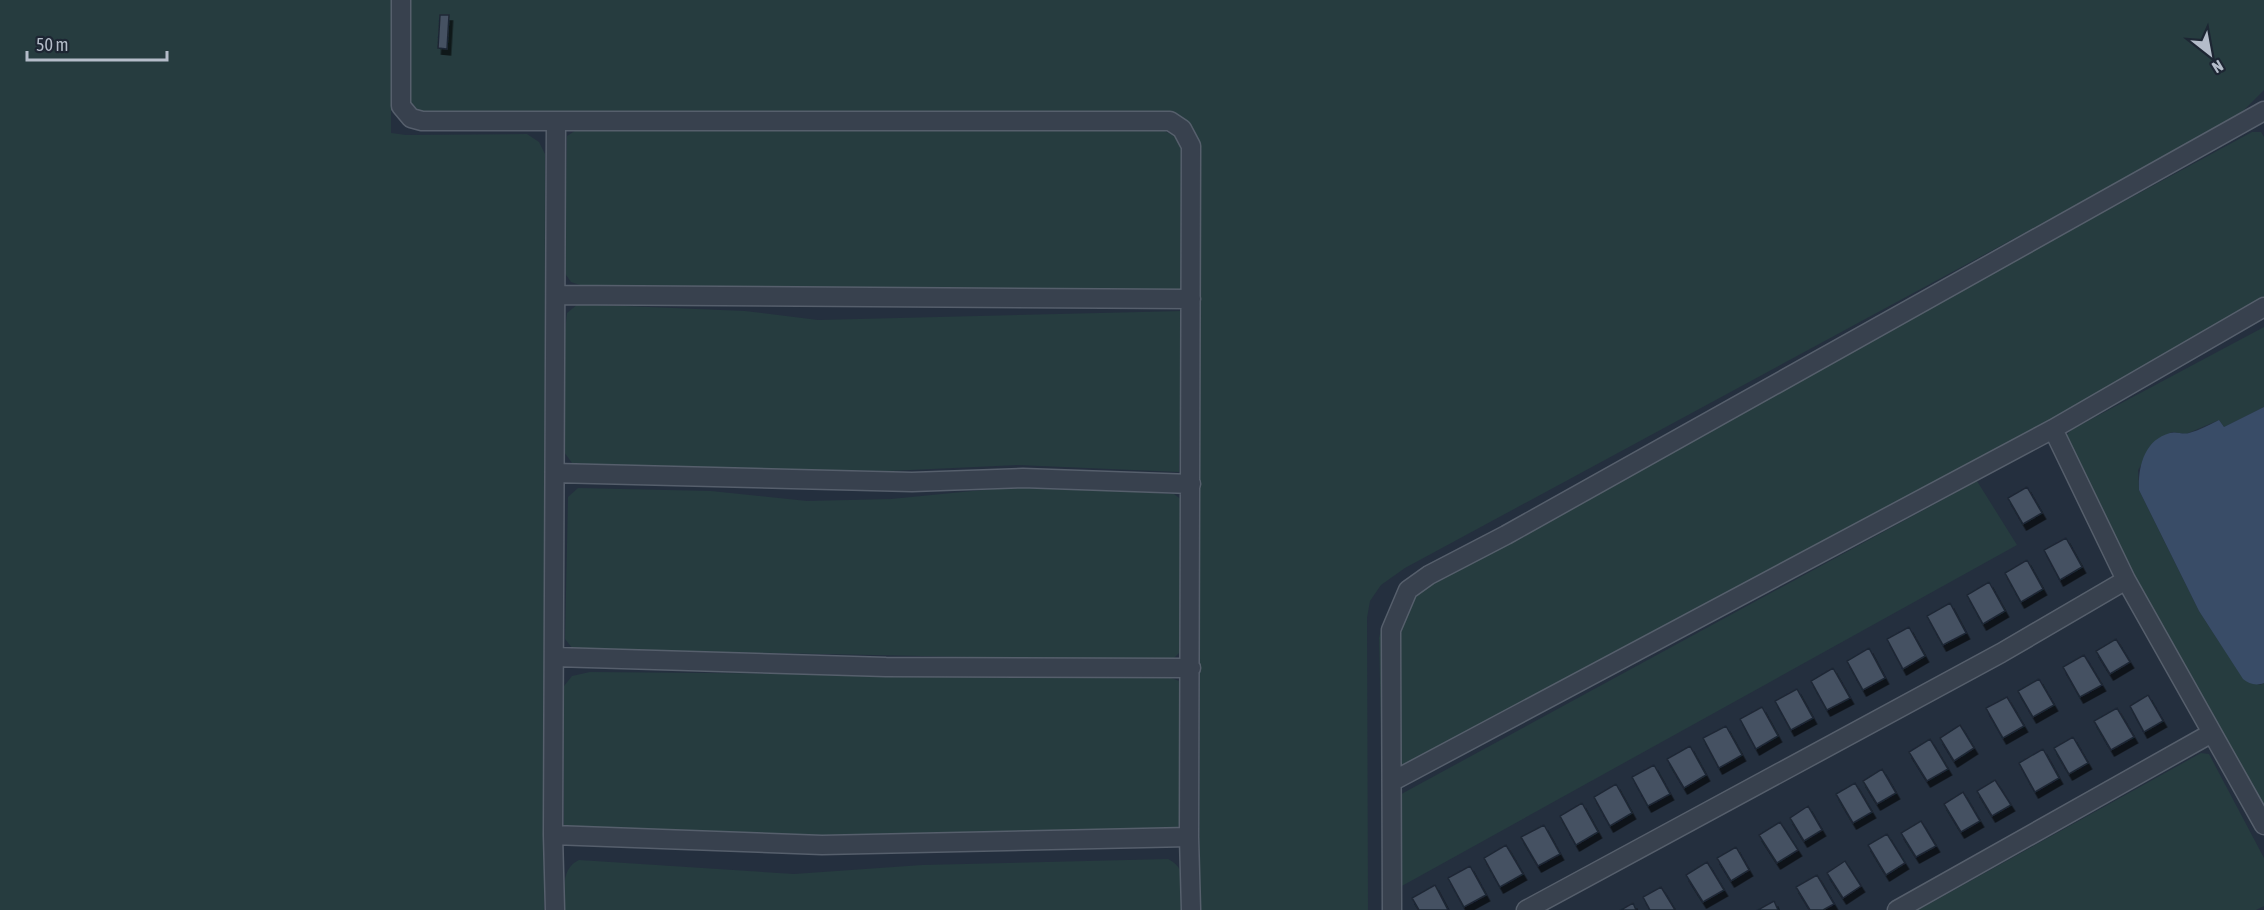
<svg xmlns="http://www.w3.org/2000/svg" width="2264" height="910" font-family="'Asap Condensed',sans-serif">
	<style>
		.green { fill: #263c3f }
		.water { fill: #394c67 }
		.building { fill: #455162; stroke: #1f2835; stroke-width: 1.5; filter: url(#shadow) }
		.lines { fill: none; stroke-linecap: round; stroke-linejoin: round }
		.minor-casing { stroke: #565f6c; stroke-width: 21 }
		.minor { stroke: #38414e; stroke-width: 18 }
	</style>
	<defs>
		<filter id="shadow"><feDropShadow dx="3.5" dy="6" stdDeviation="0" flood-color="#0009"/></filter>
	</defs>
	<rect width="100%" height="100%" fill="#242f3e"/>
	<path class="green" d="M0,0H391V133L406,135L527,134L539,142L545,154L544,910H0Z
		M407,0H2264V90L2235,119L1405,568L1381,585L1370,601L1367,618L1368,910H1199L1200,561L1197,139L1186,120L1172,114L819,111L413,115L406,108Z
		M578,129L1163,130L1176,137L1182,148L1184,280L1181,289L1170,293L586,287L571,282L564,272L567,136Z
		M2252,132H2261L2264,137V312L1396,779L1382,772L1379,638C1383,620 1388,606 1402,593Z
		M578,304L745,311L818,320L1183,311L1179,472L1018,465L889,471L585,467L572,463L564,452L565,330L567,313Z
		M2264,327V407L2224,427L2219,420L2186,434L2172,432L2157,440L2138,470L2139,490L2199,611L2243,678L2260,685L2264,683V829L2063,439L2071,430Z
		M1977,481L2017,545L1382,897V807L1394,798Z
		M1024,486L1174,494L1182,500L1181,651L1174,658L1164,661L573,649L565,639L568,497L578,488L711,491L807,501L891,499Z
		M590,672L1169,677L1179,681L1182,694L1180,820L1177,830L823,849L564,826V686L572,676Z
		M2201,753L2209,754L2264,858V906L2256,910H1918Z
		M1168,859C1189,869 1182,890 1182,910H565C565,891 560,869 579,860L794,874L922,865Z"/>
	<path class="water" d="M2264,407V683C2256,686 2249,684 2243,679L2199,611L2139,490C2138,467 2144,440 2170,433C2176,431 2183,435 2189,433C2200,430 2209,425 2219,420L2224,427Z"/>
	<path class="building" d="M440,15H449L447,49L438,48Z
		M2027,487L2042,513L2023,524L2008,498Z
		M2066,538L2082,567L2060,580L2044,550Z
		M2027,560L2043,589L2021,602L2005,573Z
		M1989,582L2005,611L1983,624L1967,595Z
		M1950,603L1966,633L1943,645L1927,616Z
		M1909,627L1925,656L1903,669L1887,639Z
		M2116,639L2130,662L2110,674L2096,651Z
		M1869,648L1885,678L1863,690L1847,661Z
		M2084,655L2102,685L2080,697L2063,667Z
		M1833,668L1850,698L1827,710L1811,681Z
		M2039,679L2054,705L2033,717L2018,691Z
		M1797,689L1813,718L1791,730L1775,701Z
		M2148,695L2163,721L2144,732L2130,706Z
		M2007,697L2024,726L2003,738L1986,708Z
		M1762,707L1778,736L1756,749L1740,719Z
		M2117,708L2134,737L2111,750L2094,721Z
		M1960,725L1974,748L1954,761L1940,738Z
		M1726,726L1742,755L1719,768L1703,738Z
		M2073,737L2088,763L2069,774L2054,748Z
		M1930,739L1948,769L1927,781L1909,752Z
		M1690,746L1706,775L1684,788L1667,759Z
		M2043,749L2059,778L2035,792L2019,763Z
		M1654,765L1670,794L1648,806L1632,777Z
		M1882,769L1896,793L1877,804L1863,781Z
		M1995,780L2011,805L1992,816L1977,791Z
		M1855,783L1872,812L1853,823L1836,794Z
		M1616,784L1632,813L1610,826L1594,797Z
		M1963,792L1980,821L1961,832L1944,804Z
		M1582,803L1598,832L1576,845L1560,816Z
		M1808,806L1822,830L1804,841L1790,818Z
		M1921,821L1936,846L1916,857L1901,833Z
		M1780,822L1798,850L1777,863L1759,835Z
		M1544,825L1560,854L1538,866L1521,837Z
		M1887,834L1905,863L1886,875L1868,845Z
		M1506,845L1523,874L1500,887L1484,858Z
		M1736,847L1749,870L1731,881L1717,858Z
		M1845,861L1861,886L1843,898L1827,873Z
		M1707,862L1724,890L1703,902L1686,875Z
		M1470,866L1486,895L1464,907L1448,878Z
		M1817,875L1834,904L1823,910H1810L1796,887Z
		M1435,885L1448,910H1419L1412,898Z
		M1661,887L1675,910H1650L1643,897Z
		M1774,901L1778,910H1758Z
		M1633,903L1636,910H1621Z"/>
	<g class="lines">
		<defs>
			<path id="minor" d="M401,0V106L411,118L422,121H1170L1182,129L1191,146L1189,837L1191,910
				M556,295L1191,299
				M2053,429L2126,580L2264,825
				M555,473L912,482L1023,478L1191,484
				M555,657L886,667L1191,668
				M1393,781L2053,429L2264,307
				M553,835L822,845L1189,837
				M555,910L553,835L556,121
				M1392,910L1391,630L1408,590L1429,575L1506,535L2264,111
				M1526,910L2001,653L2126,580
				M1897,910L2210,734"/>
		</defs>
		<use href="#minor" class="minor-casing"/>
		<use href="#minor" class="minor"/>
	</g>
	<g transform="translate(2210 54) rotate(149)" stroke="#1d2633" stroke-width="4.5" paint-order="stroke">
	<path d="M0-4.5L10 22L0 15L-10 22Z" fill="#b4bcc9"/>
	<text y="-9" font-size="16" font-weight="bold" text-anchor="middle" fill="#b4bcc9">N</text>
	</g>
	<path d="M27 51v9h140v-9" fill="none" stroke="#b4bcc9" stroke-width="3"/>
	<text x="36" y="51" font-size="18" fill="#b4bcc9" stroke="#1d2633" stroke-width="4.5" paint-order="stroke">50 m</text>
</svg>
